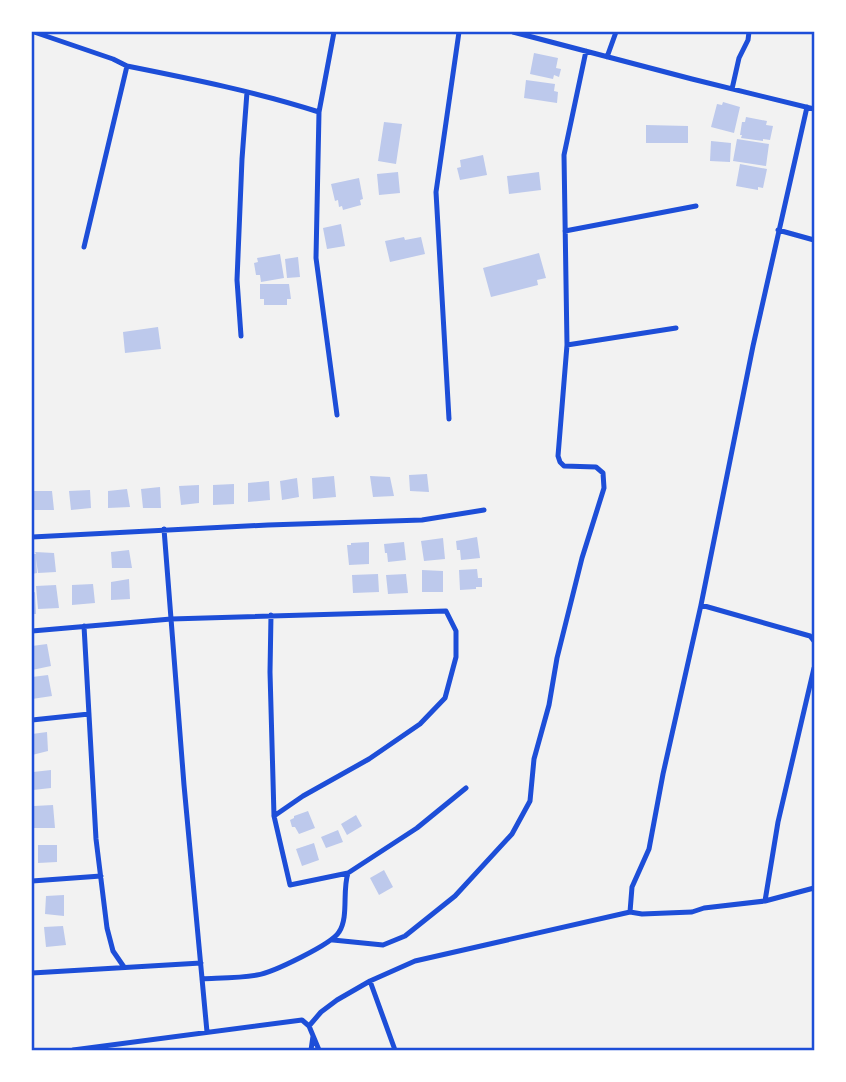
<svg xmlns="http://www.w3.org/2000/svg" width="846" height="1082" font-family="'Public Sans',sans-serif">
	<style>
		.building { fill: #bdc9ec }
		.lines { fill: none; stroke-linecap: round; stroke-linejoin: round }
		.minor { stroke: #1d4ed8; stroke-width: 5 }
		.neatline { fill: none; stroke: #1d4ed8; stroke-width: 2.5 }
	</style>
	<rect width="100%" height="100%" fill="#f2f2f2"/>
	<path class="building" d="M534,53L558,58L556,68L561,69L559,77L554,75L553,79L530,74Z
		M526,80L555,84L554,91L558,92L557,103L524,98Z
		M723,102L740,107L734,133L711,127L717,104L722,105Z
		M746,117L767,121L766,125L773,126L770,140L763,139V141L741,138L742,135H740L742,122H745Z
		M384,122L402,124L396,164L378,161Z
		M646,125L688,126V143H646Z
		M737,139L769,144L766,166L733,161Z
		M711,141L731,143L730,162L710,161Z
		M483,155L487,175L460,180L457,168L461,167L460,160Z
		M740,164L767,169L763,188L758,187V190L736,186Z
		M398,172L400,193L379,195L377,174Z
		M539,172L541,190L509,194L507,176Z
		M359,178L363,199L360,200L361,205L343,210L342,206L339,207L338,200L335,201L331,184Z
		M341,224L345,246L327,249L323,228Z
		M404,237L405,240L421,237L425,254L390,262L385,241Z
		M539,253L546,278L537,280L538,285L491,297L483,268Z
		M280,254L284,278L261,282L260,275H256L254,263L258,262L257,258Z
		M298,257L300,277L287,278L285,259Z
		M260,284H289L291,299H287V305H264V299H260Z
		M158,327L161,349L125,353L123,332Z
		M427,474L429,492L410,491L409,475Z
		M334,476L336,497L313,499L312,478Z
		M370,476L390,477L394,496L373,497Z
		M297,478L299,497L282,500L280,481Z
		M269,481L270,500L248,502V483Z
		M234,484V504L213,505V485Z
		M199,485V503L181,505L179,486Z
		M160,487L161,508H143L141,489Z
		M127,489L130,507L108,508V491Z
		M90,490L91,508L71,510L69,491Z
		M32,491H52L54,510H32Z
		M477,537L480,558L461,560L460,550H457L456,541Z
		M443,538L445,559L424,561L421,541Z
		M369,542V564L349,565L347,545H351V543Z
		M404,542L406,560L388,562L387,553H385L384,544Z
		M129,550L132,568H112L111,552Z
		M35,552L54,553L56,572L38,573L36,559L37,573L32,574V554H36Z
		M477,569L478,578H482V587H476V589L460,590L459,570Z
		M422,570L443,571V592H422Z
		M378,574L379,592L353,593L352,575Z
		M406,574L408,593L388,594L386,575Z
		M129,579L130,599L111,600V582Z
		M93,584L95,603L72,605V585Z
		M56,585L59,608L38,609L36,586Z
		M35,592L36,614H32V593Z
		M47,644L51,666L32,670V646Z
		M48,675L52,696L32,699V677Z
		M47,732L48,751L32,755V734Z
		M51,770V788L33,790V772Z
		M53,805L55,828H33L34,806Z
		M308,811L315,828L299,834L295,827H292L290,820L294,818V816Z
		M356,815L362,826L347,835L341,824Z
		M338,830L343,842L326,848L321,837Z
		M314,843L319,860L302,866L296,849Z
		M38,845H57V862L38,863Z
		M384,870L393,887L379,895L370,878Z
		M64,895V916L45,914L46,896Z
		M63,926L66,945L46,947L44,927Z"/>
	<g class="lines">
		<path class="minor" d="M34,32L113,59L127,66L84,247
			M334,32L319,112L316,258L337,415
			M513,32L692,79L814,109
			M607,57L616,32
			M127,66C192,79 257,92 319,112
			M732,89L739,58L748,40L749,32
			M778,230L814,240
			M565,231L696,206
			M241,336L237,280L242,159L247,92
			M567,345L676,328
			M449,419L436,192L459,32
			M164,529L184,785L207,1032
			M32,537L268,525L422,520L484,510
			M701,605L810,636L814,641
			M271,615L270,672L274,816L290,885L348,873L417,828L466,788
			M84,626L96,839L107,928L113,951L124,967
			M32,631L171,619L446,611L456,631V657L445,698L420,724L369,759L303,796L274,816
			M32,720L89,714
			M32,881L101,876
			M765,901L778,822L814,668
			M630,912L632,887L649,849L663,774L701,605L753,346L807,107
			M333,940L383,945L405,936L455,896L512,834L530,801L534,759L549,705L557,658L582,558L604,488L603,473L596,467L564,466L560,462L558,456L567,345L564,155L586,51
			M32,973L201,963
			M202,979C220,978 239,978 257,975C272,973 332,944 339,932C349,917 342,891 348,873
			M370,981L395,1050
			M309,1026L319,1050
			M73,1050L302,1020L309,1026L321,1012L337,1000L370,981L415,961L630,912L642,914L692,912L704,908L765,901L814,888
			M311,1050L313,1036"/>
	</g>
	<rect width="846" height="1082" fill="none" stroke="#ffffff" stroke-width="66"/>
	<rect x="33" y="33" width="780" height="1016" class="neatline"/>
</svg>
